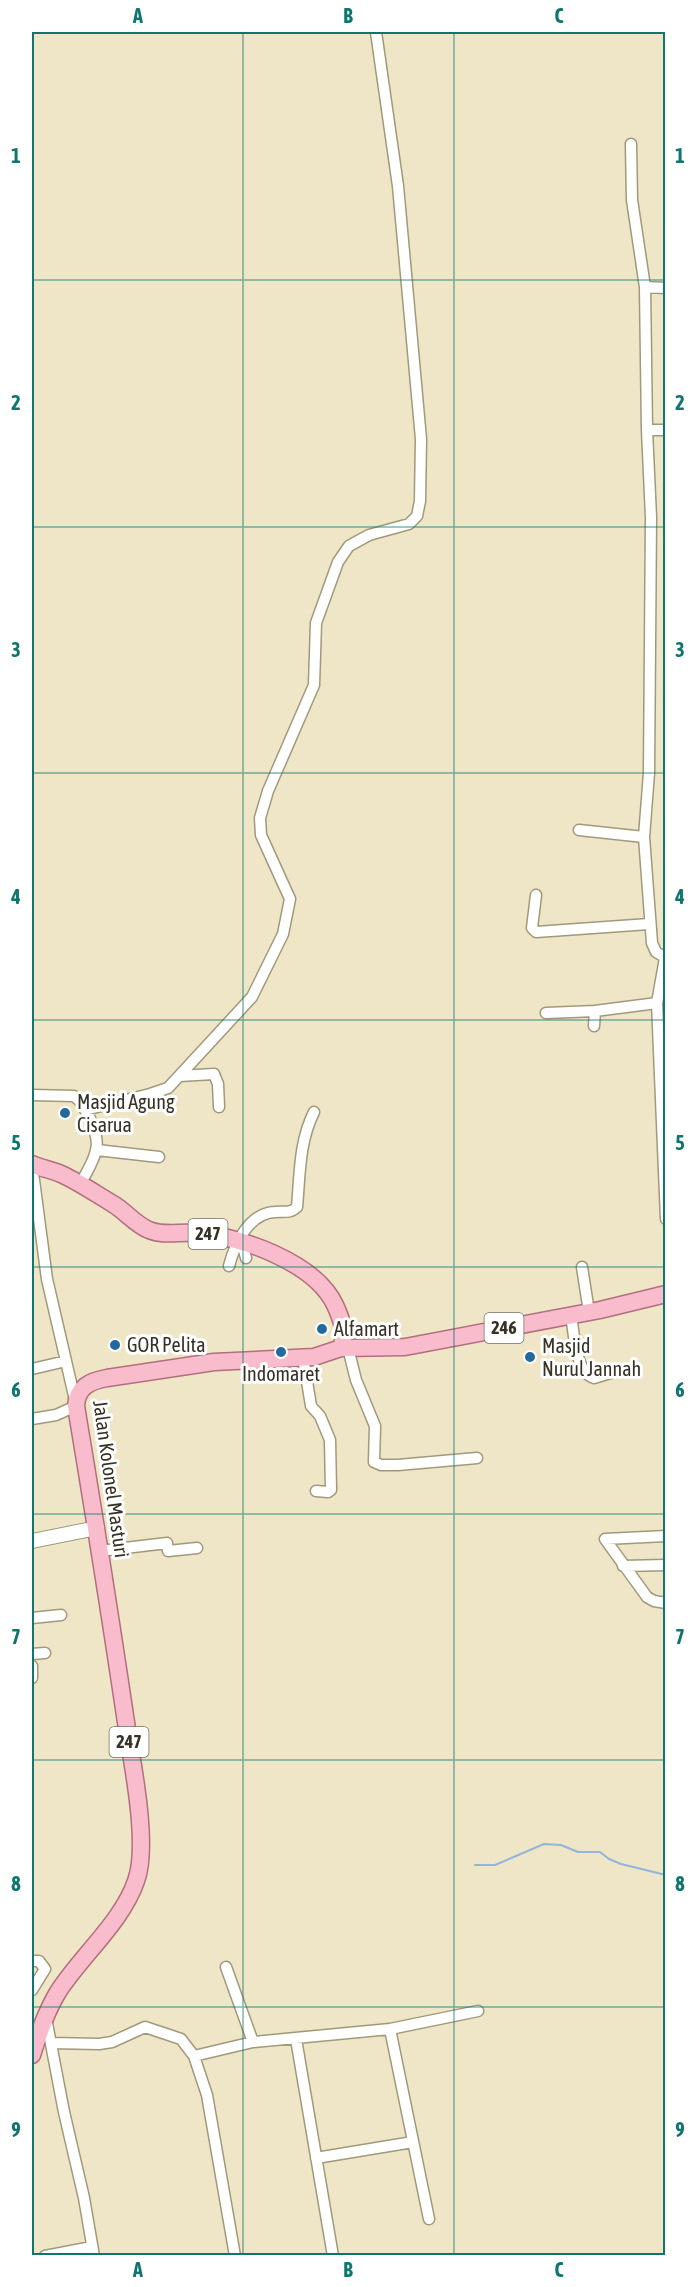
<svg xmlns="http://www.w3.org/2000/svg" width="697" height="2287" font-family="'Asap Condensed',sans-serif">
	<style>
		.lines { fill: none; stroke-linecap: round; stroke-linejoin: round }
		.stream { stroke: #94b5da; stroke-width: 2 }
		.minor-casing { stroke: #a1997b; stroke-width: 13 }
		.tertiary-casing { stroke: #a1997b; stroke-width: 16 }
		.primary-casing { stroke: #b26f7d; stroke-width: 19 }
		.minor { stroke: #fff; stroke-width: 10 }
		.tertiary { stroke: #fff; stroke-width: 14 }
		.primary { stroke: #f8bccd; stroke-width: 16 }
		.grid { fill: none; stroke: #0f766e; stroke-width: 1.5; stroke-opacity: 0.55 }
		.poi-dot { fill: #23699e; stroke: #fff; stroke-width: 2 }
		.labels { text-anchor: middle; stroke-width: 6; stroke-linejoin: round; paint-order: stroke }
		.shield { fill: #fff; stroke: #727067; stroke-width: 1.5 }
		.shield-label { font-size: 18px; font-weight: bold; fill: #363226 }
		.poi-label { font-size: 20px; fill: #363226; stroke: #fff; text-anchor: start }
		.street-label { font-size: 20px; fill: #363226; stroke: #fff }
		.neatline { fill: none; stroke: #0f766e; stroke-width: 2 }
		.grid-label { font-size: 20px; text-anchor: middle; font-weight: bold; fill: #0f766e }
	</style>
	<rect width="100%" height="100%" fill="#eee6c7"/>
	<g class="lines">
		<path class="stream" d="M475,1865H495L544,1844L561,1845L578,1852H600L609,1859L621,1864L666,1875"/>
		<defs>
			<path id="minor" d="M631,144L632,200L645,287L647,430L651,517L649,773L644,837L652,943L656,952L666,958
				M645,287L666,288
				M647,430H666
				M579,830L644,837
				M536,895L532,928L536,932L649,924
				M665,958L657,1003L666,1219
				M546,1013L595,1011
				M594,1026L595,1011L657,1003
				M179,1076L214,1074L218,1084L219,1107
				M32,1095L74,1096C86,1104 100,1136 96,1150C94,1162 85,1174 80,1185
				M85,1110L150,1094L168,1088L252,997L283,934L290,899L261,835L260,818L268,791L314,685L316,623L338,562L349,546L369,535L409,524L417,516L420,501L421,439L398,186L376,32
				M97,1150L159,1157
				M32,1165L47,1279L75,1400
				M242,1243L246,1258
				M229,1266C235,1243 249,1213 275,1212C284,1211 290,1214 297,1207C300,1174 299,1142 314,1112
				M582,1267L589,1312
				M571,1315C574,1332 575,1373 594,1378L614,1372
				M348,1348L356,1380L375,1426L374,1462L381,1465H398L477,1458
				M303,1357L311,1406L320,1416L330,1440L331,1490L328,1492L316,1491
				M32,1369L66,1361
				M32,1419L56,1415L76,1406
				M666,1536L605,1539L647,1597L654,1601L666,1603
				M100,1551L167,1543L168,1551L197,1548
				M623,1566L666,1565
				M32,1618L61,1615
				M32,1654L45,1653
				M32,1666V1678
				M32,1961H39L45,1969L32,1990
				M226,1967L253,2042
				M46,2018L64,2112L84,2198L94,2256
				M390,2029L429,2219
				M296,2039L333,2256
				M52,2043L99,2044L112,2042L145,2027L181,2039L194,2056L253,2042L390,2029L478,2011
				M194,2056L207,2095L235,2256
				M316,2158L413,2142
				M45,2256L92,2247"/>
			<path id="tertiary" d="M32,1541L97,1528"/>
			<path id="primary" d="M32,1164C40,1168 52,1170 61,1174C79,1182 96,1194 113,1204C125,1211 136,1225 149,1230C163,1236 179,1232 194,1233C238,1235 315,1262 335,1305C341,1318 347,1333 341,1348
				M32,2055C39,2033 46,2012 58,1992C81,1956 122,1922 136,1881C149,1846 133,1767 127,1729C111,1621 94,1514 76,1406C77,1387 90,1381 107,1378L214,1362L314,1357L341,1348L405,1347L600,1310L666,1294"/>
		</defs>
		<use href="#minor" class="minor-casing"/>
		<use href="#tertiary" class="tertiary-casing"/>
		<use href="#primary" class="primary-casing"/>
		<use href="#minor" class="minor"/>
		<use href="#tertiary" class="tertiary"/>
		<use href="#primary" class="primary"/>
	</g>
	<path class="grid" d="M243,32V2256M454,32V2256M32,280H666M32,527H666M32,773H666M32,1020H666M32,1267H666M32,1514H666M32,1760H666M32,2007H666"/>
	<g class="poi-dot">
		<circle cx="65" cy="1113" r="6"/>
		<circle cx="322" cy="1329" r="6"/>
		<circle cx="115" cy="1345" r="6"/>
		<circle cx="281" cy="1352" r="6"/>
		<circle cx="530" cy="1357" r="6"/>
	</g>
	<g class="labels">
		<g class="shield">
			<rect x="188.5" y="1219" width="39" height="30" rx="4.5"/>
			<rect x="484.5" y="1313" width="39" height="30" rx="4.5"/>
			<rect x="109.5" y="1727" width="39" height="30" rx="4.5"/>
		</g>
		<g class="shield-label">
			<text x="208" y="1240">247</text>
			<text x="504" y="1334">246</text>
			<text x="129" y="1748">247</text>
		</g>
		<g class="poi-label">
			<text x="77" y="1109">Masjid Agung<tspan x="77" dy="23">Cisarua</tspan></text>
			<text x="334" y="1336">Alfamart</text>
			<text x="127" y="1352">GOR Pelita</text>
			<text x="542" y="1353">Masjid<tspan x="542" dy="23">Nurul Jannah</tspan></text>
			<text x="281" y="1381" text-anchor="middle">Indomaret</text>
		</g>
		<g class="street-label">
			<text transform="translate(111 1479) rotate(82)" y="7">Jalan Kolonel Masturi</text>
		</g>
	</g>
	<rect width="697" height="2287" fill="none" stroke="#ffffff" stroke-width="66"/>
	<rect x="33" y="33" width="631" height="2221" class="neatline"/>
	<g class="grid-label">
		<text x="138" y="23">A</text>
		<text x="348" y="23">B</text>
		<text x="559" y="23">C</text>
		<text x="16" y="163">1</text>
		<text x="680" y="163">1</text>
		<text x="16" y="410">2</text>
		<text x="680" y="410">2</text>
		<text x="16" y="657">3</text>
		<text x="680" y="657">3</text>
		<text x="16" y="904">4</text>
		<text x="680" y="904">4</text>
		<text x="16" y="1150">5</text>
		<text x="680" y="1150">5</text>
		<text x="16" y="1397">6</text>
		<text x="680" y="1397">6</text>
		<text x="16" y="1644">7</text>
		<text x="680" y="1644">7</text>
		<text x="16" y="1891">8</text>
		<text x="680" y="1891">8</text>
		<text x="16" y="2137">9</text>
		<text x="680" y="2137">9</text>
		<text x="138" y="2277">A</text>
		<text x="348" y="2277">B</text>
		<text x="559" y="2277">C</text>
	</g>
</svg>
